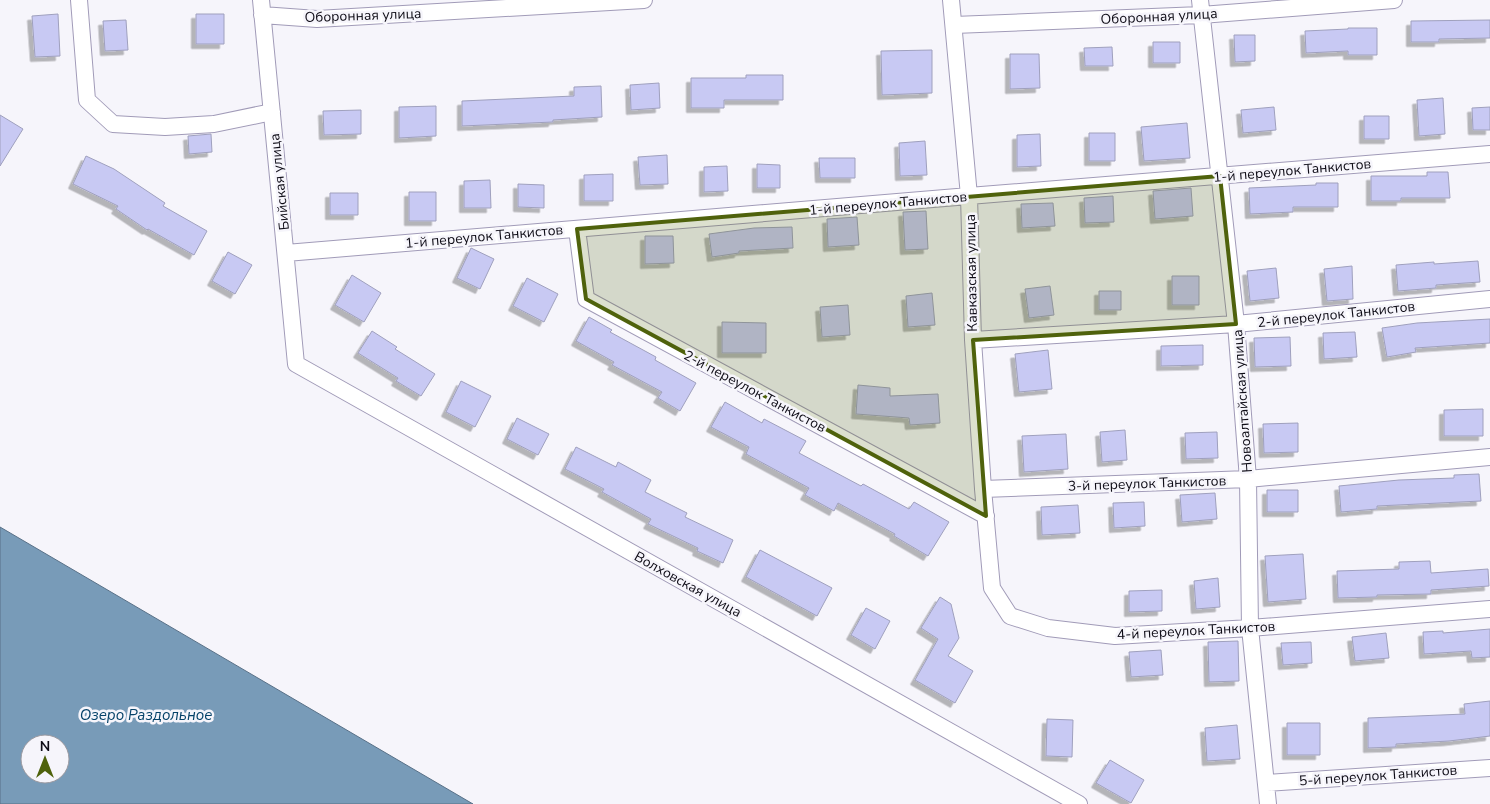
<svg xmlns="http://www.w3.org/2000/svg" width="1490" height="804" font-family="'Nunito Sans',sans-serif">
	<style>
		.water { fill: #789bb8; stroke: #587087; fill-rule: evenodd }
		.building { fill: #c8c9f3; stroke: #9fa0bd; filter: url(#shadow) }
		.lines { fill: none; stroke-linecap: round; stroke-linejoin: round }
		.minor-casing { stroke: #a19bb8; stroke-width: 18 }
		.minor { stroke: #fff; stroke-width: 16 }
		.marked { fill: #4f620c; fill-opacity: 0.2; stroke: #4f620c; stroke-width: 4; stroke-linejoin: round }
		.labels { text-anchor: middle; stroke-width: 5; stroke-linejoin: round; paint-order: stroke }
		.street-label { font-size: 14px; fill: #0e0c16; stroke: #f6f5fb }
		.water-label { font-size: 15px; font-style: italic; fill: #054269; stroke: #f6f5fb }
	</style>
	<defs>
		<filter id="shadow"><feDropShadow dx="-4.5" dy="4.5" stdDeviation="0" flood-color="#0004"/></filter>
	</defs>
	<rect width="100%" height="100%" fill="#f6f5fb"/>
	<path class="water" d="M0,527L473,804H0ZM30,744H60V774H30Z"/>
	<path class="building" d="M58,14L60,56L35,57L32,16Z
		M196,14H224V44H196Z
		M126,20L128,50L105,51L103,21Z
		M1490,20V38L1439,39V42H1411V21Z
		M1348,28H1377V55H1348V51L1306,53L1305,31L1348,29Z
		M1234,35H1255V61L1235,62Z
		M1153,42H1180V63H1153Z
		M1112,47L1113,66H1085L1084,48Z
		M932,50V93L882,95L881,51Z
		M1010,54H1039L1040,88L1010,89Z
		M746,75H783V100H724V108H691V78H746Z
		M659,83L660,108L631,110L630,85Z
		M601,86L602,117L553,120V122L462,126V101L574,96V87Z
		M1443,98L1445,134L1419,136L1417,100Z
		M436,106V136L399,138V107Z
		M1274,107L1276,130L1243,133L1241,110Z
		M1490,107V130H1473L1472,108Z
		M361,110V134L324,135L323,111Z
		M0,115L23,129L0,166Z
		M1364,116H1389V139H1364Z
		M1187,123L1190,158L1144,161L1141,127Z
		M1089,133H1115V161H1089Z
		M211,134L212,152L189,154L188,136Z
		M1040,134L1041,166L1017,167V135Z
		M925,141L927,175L900,176L899,143Z
		M667,155L668,184L640,185L638,157Z
		M86,156L114,169L165,203L163,206L207,231L194,255L148,229L147,230L116,209L118,206L73,184Z
		M819,158H855V178H820Z
		M757,164L780,165V188H757Z
		M727,166L728,191L704,192V167Z
		M1427,172H1448L1450,198H1401V201H1371V176H1427Z
		M613,174V201H584V175Z
		M490,180L491,208H464V181Z
		M1316,183H1338V207H1293V212L1250,214L1249,188L1316,185Z
		M518,184L544,185V208L518,207Z
		M1191,188L1193,216L1155,219L1153,191Z
		M409,192H436V221H409Z
		M330,193H358V215H330Z
		M1113,196L1114,222L1085,223L1084,198Z
		M1053,203L1055,226L1022,228L1021,204Z
		M926,211L928,249L905,250L903,212Z
		M857,217L859,245L828,247L827,219Z
		M792,227L793,248L739,251V253L712,257L709,234L754,228Z
		M645,236H673L674,263L645,264Z
		M471,248L494,259L480,289L457,278Z
		M228,252L252,265L235,294L212,281Z
		M1478,261L1480,282L1436,285V288L1398,291L1396,265L1434,262V264Z
		M1352,266L1353,299L1327,301L1324,269Z
		M1276,268L1279,298L1250,301L1247,271Z
		M352,275L381,293L364,322L335,305Z
		M1172,276H1199V305H1172Z
		M527,278L558,294L544,322L513,306Z
		M1050,286L1054,315L1029,318L1025,289Z
		M1099,291H1121V310H1099Z
		M932,293L935,325L908,327L906,296Z
		M848,305L850,335L822,337L820,307Z
		M589,317L612,330L610,332L656,357L655,360L696,383L680,411L658,398L662,392L612,365L614,362L576,341Z
		M1490,319V343L1415,348L1416,352L1387,357L1382,328L1417,323Z
		M722,322L766,323V353H722Z
		M372,331L397,347L395,349L435,374L421,396L396,381L398,378L358,353Z
		M1355,332L1357,357L1324,359L1323,333Z
		M1290,337L1291,366L1255,367L1254,338Z
		M1203,345V365L1161,366V346Z
		M1048,350L1052,389L1019,392L1015,354Z
		M461,381L491,396L475,427L446,412Z
		M858,385L890,388V396L938,394L940,423L910,425L909,418L856,414Z
		M725,402L762,423L764,419L806,441L799,453L861,486L863,484L909,509L914,502L949,522L928,556L894,536L895,534L838,503L834,511L805,495L809,488L746,454L749,447L711,427Z
		M1483,409V436H1444V410Z
		M517,418L549,434L538,455L507,439Z
		M1298,423V452L1264,453L1263,424Z
		M1125,430L1127,460L1102,462L1100,432Z
		M1217,432L1218,458L1186,459L1185,433Z
		M1066,434L1068,469L1024,472L1022,436Z
		M576,447L616,467L618,462L651,480L645,492L687,513L685,517L733,540L723,563L697,551L698,548L648,524L651,519L602,492L604,489L565,469Z
		M1479,474L1481,501L1377,506V509L1341,512L1339,486L1399,480L1454,478V475Z
		M1267,490H1298V512H1267Z
		M1215,493L1217,519L1182,522L1180,495Z
		M1144,502L1145,526L1114,528L1113,503Z
		M1078,505L1080,533L1042,535L1041,507Z
		M760,550L832,588L817,616L746,577Z
		M1303,554L1306,599L1268,602L1265,556Z
		M1430,561L1431,573L1488,569L1489,586L1431,590V594L1377,595V597L1338,598L1337,571L1399,569V562Z
		M1218,578L1220,607L1196,609L1194,581Z
		M1162,590V611L1129,612V591Z
		M940,597L951,604L959,638L948,656L973,671L955,703L915,680L938,639L921,628Z
		M866,608L890,621L875,649L851,635Z
		M1490,629V657L1472,658L1471,651L1424,654L1423,632L1443,631V633Z
		M1386,633L1389,658L1355,661L1352,637Z
		M1238,641L1239,681L1209,682L1208,642Z
		M1311,642L1312,663L1283,665L1281,643Z
		M1161,650L1163,675L1131,677L1129,652Z
		M1490,701V736L1449,741L1396,744V747L1368,748V718L1465,714L1464,704Z
		M1047,719L1073,720L1072,757L1046,756Z
		M1287,723H1320V755H1287Z
		M1237,725L1240,759L1207,761L1205,728Z
		M1110,760L1144,780L1131,803L1096,783Z"/>
	<g class="lines">
		<defs>
			<path id="minor" d="M79,0L87,100L113,124L165,127L214,124L272,112
				M261,0L296,364L1079,804
				M951,0L969,196L973,340L983,489L992,588L1010,616L1048,628L1115,636L1250,628L1490,609
				M1200,0L1236,324L1248,479L1250,628L1268,804
				M262,15L317,19L644,0
				M954,25L1201,15L1394,0
				M577,229L586,299L986,516
				M286,253L969,196L1490,154
				M973,340L1236,324L1490,299
				M983,489L1248,479L1490,457
				M1267,783L1490,768"/>
		</defs>
		<use href="#minor" class="minor-casing"/>
		<use href="#minor" class="minor"/>
	</g>
	<path class="marked" d="M1220,176L1236,324L973,340L986,516L586,299L577,229Z"/>
	<g class="labels">
		<g class="street-label">
			<text transform="translate(363 15) rotate(-2)" y="5">Оборонная улица</text>
			<text transform="translate(1159 16) rotate(-3)" y="5">Оборонная улица</text>
			<text transform="translate(1292 170) rotate(-5)" y="5">1-й переулок Танкистов</text>
			<text transform="translate(279 182) rotate(-96)" y="5">Бийская улица</text>
			<text transform="translate(888 203) rotate(-5)" y="5">1-й переулок Танкистов</text>
			<text transform="translate(484 236) rotate(-5)" y="5">1-й переулок Танкистов</text>
			<text transform="translate(971 273) rotate(-91)" y="5">Кавказская улица</text>
			<text transform="translate(1336 314) rotate(-6)" y="5">2-й переулок Танкистов</text>
			<text transform="translate(755 391) rotate(28)" y="5">2-й переулок Танкистов</text>
			<text transform="translate(1242 401) rotate(-94)" y="5">Новоалтайская улица</text>
			<text transform="translate(1147 483) rotate(-2)" y="5">3-й переулок Танкистов</text>
			<text transform="translate(688 584) rotate(29)" y="5">Волховская улица</text>
			<text transform="translate(1196 630) rotate(-3)" y="5">4-й переулок Танкистов</text>
			<text transform="translate(1378 775) rotate(-4)" y="5">5-й переулок Танкистов</text>
		</g>
		<g class="water-label">
			<text x="146" y="720">Озеро Раздольное</text>
		</g>
	</g>
	<g transform="translate(45 759)"><circle r="24" fill="#f6f5fb" stroke="#99989f"/>
	<path d="M0-4L9 19L0 12L-9 19Z" fill="#4f620c"/>
	<text y="-8" font-size="14" font-weight="bold" text-anchor="middle" fill="#0e0c16">N</text>
	</g>
</svg>
